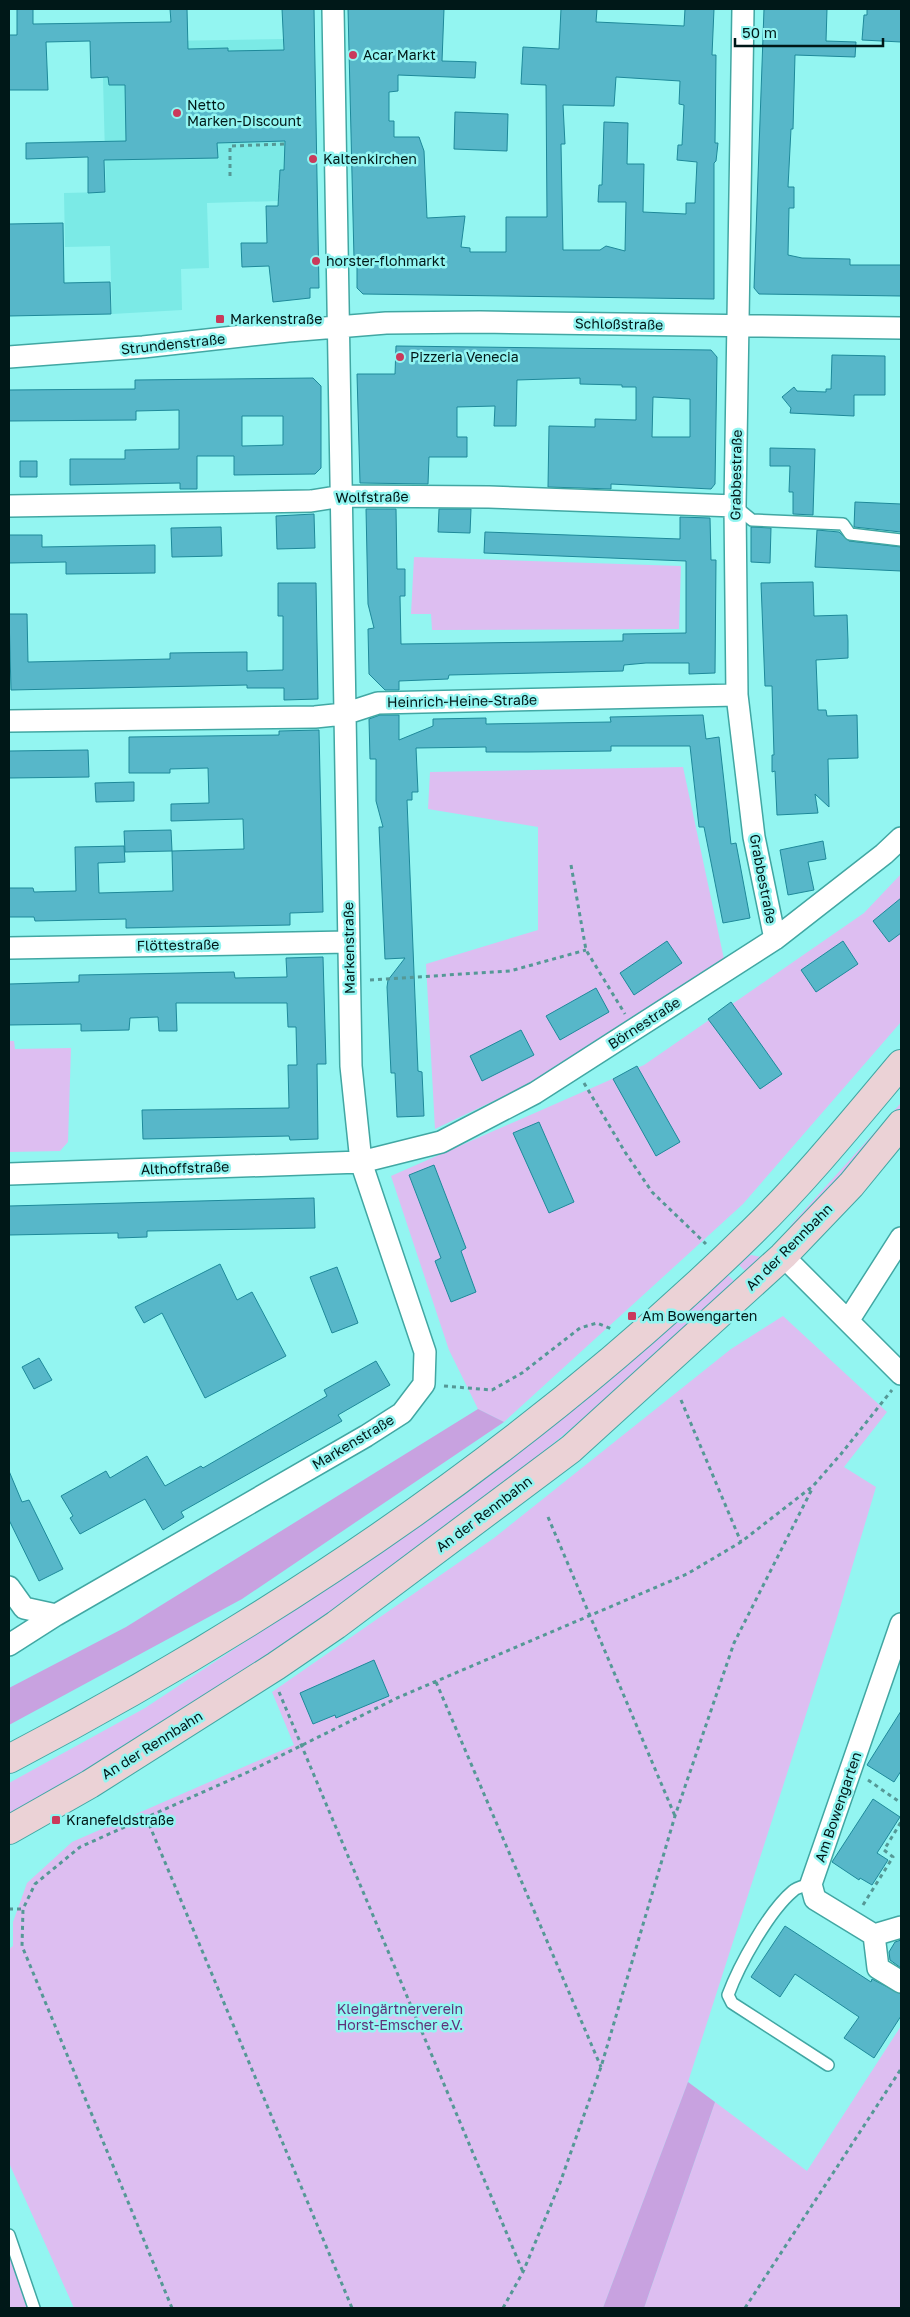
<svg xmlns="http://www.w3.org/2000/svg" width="910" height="2317" font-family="'Golos Text',sans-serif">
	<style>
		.built { fill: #7beae6 }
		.green { fill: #ddbef1 }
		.forest { fill: #c8a2e0 }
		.building { fill: #57b7c9; stroke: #1e899a; fill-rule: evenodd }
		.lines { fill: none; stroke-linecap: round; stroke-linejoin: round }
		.lane-casing { stroke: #41a7a3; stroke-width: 14 }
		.street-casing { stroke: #41a7a3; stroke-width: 24 }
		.secondary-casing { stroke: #41a7a3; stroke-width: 30 }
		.path { stroke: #559896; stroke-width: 3; stroke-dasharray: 4 4; stroke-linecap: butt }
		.lane { stroke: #fff; stroke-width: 11 }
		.street { stroke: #fff; stroke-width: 21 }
		.secondary { stroke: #ebd2d6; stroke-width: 28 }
		.poi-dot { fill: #ca3a5b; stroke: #93f5f1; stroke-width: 2 }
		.labels { text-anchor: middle; stroke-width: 5; stroke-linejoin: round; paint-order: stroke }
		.poi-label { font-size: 14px; fill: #001818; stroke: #93f5f1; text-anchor: start }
		.street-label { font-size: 14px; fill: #001818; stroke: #93f5f1 }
		.park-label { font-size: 14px; fill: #5f3079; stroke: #93f5f1 }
	</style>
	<rect width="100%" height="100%" fill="#93f5f1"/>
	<path class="built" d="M283,39L287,170L281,187H278V201L207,203L209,268L181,269L182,310L112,314L110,246L65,247L64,193L106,192L102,42Z"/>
	<path class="green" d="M414,557L681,566L679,629L432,630L431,614H411Z
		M683,767L724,959L635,1020L544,1077L435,1129L426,964L538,930V827L428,809L430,772Z
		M901,874V1022L743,1204L504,1422L478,1409L449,1350L391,1176L644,1065L864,913Z
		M9,1041H14L15,1049L71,1048L68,1142L60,1151L9,1152Z
		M901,1103V1110L850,1168L790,1229L791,1225Z
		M751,1255L762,1257L748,1274L738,1264Z
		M726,1273L738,1285C626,1383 514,1480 395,1568C272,1660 141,1739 9,1816V1783L145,1708L379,1553Z
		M783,1316L887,1412L844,1467L876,1487L836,1621L688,2082L603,2308H74L9,2163V1949L13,1946V1922L27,1883L72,1842L294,1745L272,1692L494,1538L731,1349Z
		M901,2026V2308H644L715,2102L807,2171Z
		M9,2254L27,2308H9Z"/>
	<path class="forest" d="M478,1409L504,1422L242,1599L9,1725V1688L126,1627Z
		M688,2082L715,2102L644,2308H603Z"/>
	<path class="building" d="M17,9H33V24L171,22L170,9H187L188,49L228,48V51L284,50L282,9H314L319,288H310V298L273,302L269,266L242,267L241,243H267L266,206H278L280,170H284L285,141L217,143L218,158L104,160L105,192L88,193V157L26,159V143L126,141L125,85H109L108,77L91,78L90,41L46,42L48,90H9V35H17Z
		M348,9H444L442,61L476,62L475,78L398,75V91L389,92V121H394V137H419L424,151L427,218L465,216L461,247L470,248V252H506V217H547L546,85L521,84L523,47L559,49L561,9H597L596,22L684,26L685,9H714L712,55H716L715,143H718L716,161L714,163V299L363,294L357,288V258H354ZM616,77L680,81L679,104L684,105L682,145H678L677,160L697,162L695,203H686V214L643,212L644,164H627L628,123L604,122L602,185H599L598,202H626L625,251L606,246L600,250H563L561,144H565L563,105L614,106Z
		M764,9H827L826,41L856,42L855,57L795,55L793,129H791L788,187H794V208H789L788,255L802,258L850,259V265H901V296L759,294L754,288Z
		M867,9H901V42L862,40L864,15H867Z
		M455,112L508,114L507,151L454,149Z
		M63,223L64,283L110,282L111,314L9,316V224Z
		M396,346L711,350L717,357L715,484L711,489L611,484V489L548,487L549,426L595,427V419L636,420V387H622V385L580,384V378L517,380L516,426H494L495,406L457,407V437H467V457H429L428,484L360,483L357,374H395ZM653,397L690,399V437H652Z
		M832,355L885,356V395H854V416L790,413L791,408L782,397L794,387L797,391L826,392V389H831Z
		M313,378L321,386V468L315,474L234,475V456H197V489H180V483L70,485V459H125V450L179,449V410L136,411V420L9,421V390L135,389V380ZM242,416H283V445L242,446Z
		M770,448L815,449L813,515L793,514V492H789L790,466H770Z
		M20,461H37V477H20Z
		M855,502L901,504V532L854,527Z
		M366,509H396L397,569H405V596H400L401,644L623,641V634L686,633V561L484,553L485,532L680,539V517L710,518L711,560H716L715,673L689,674V663H646L624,665L623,671L449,675L448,679L399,681V690H385L369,674L368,629L374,628L368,604Z
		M439,509H471L470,533L438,532Z
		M314,514L315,548L277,549L276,516Z
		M221,527L222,556L172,557L171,528Z
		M751,527L771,528L770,563L751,562Z
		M817,530L839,532L849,541L901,547V571L815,567Z
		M9,535H42V547L155,545V573L66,574V562L9,563Z
		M813,582L814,616L847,615L848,641V658L816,660L818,710H826L827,716L857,715L858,758L828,759L829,807L815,794L818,813L777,815L775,771L772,772V755H774L772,686H765L761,583Z
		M278,583H316L318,699L284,700V688H247V685L11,690L9,614H27L28,662L170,659V653L247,652V671L283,670V616H278Z
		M380,715H399V740L433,726V719L486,718V724L611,722L610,717L703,715L706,739L719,737L731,844L736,843L750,918L723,923L704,827H699L690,746H611V751L528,752H486V747L416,748L418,792H412V800H407L418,1071L422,1072L424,1116L397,1117L395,1073H391L387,987L388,980L405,958L385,959L379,827H383L376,801V759H370L369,719Z
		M319,730L323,912L290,913V925L126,928V919L35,921L34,917H9V888H33L34,892L76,891L75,847L124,846L125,862L98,863L99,893L173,891L172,851L244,849L243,819L171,821V804L209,803L208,768L170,769V773H129V737L279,735V731Z
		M88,750L89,777L9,778V751Z
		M134,782V801L96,802L95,783Z
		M171,830L172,851L125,852L124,831Z
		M823,841L826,859L808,862L814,890L788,895L780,850Z
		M901,898V933L889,942L873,921Z
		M667,941L682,963L634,995L620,973Z
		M843,941L858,964L816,992L801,970Z
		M323,957L326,1064H317L318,1139L290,1140L289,1136L143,1139L142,1110L289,1108L288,1065H297L296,1027H288L287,1003H176L177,1031H159L158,1017L130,1018L129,1030L81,1031V1024L9,1025V984L79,982V975L234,972L235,978L287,977L286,958Z
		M596,988L609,1012L560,1040L546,1016Z
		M731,1002L782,1074L760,1089L708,1019Z
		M521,1030L534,1055L482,1081L470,1056Z
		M637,1066L680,1142L656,1156L613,1079Z
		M539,1122L574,1202L549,1213L513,1133Z
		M434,1165L466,1248L461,1251L476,1292L451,1302L435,1261L441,1258L409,1175Z
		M314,1198L315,1228L147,1231V1237L118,1238V1233L9,1235V1206Z
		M220,1264L237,1300L252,1292L286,1356L205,1398L162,1313L144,1323L135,1307Z
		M337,1267L358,1323L332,1333L310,1277Z
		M39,1358L52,1380L34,1389L22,1367Z
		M376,1361L390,1385L338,1415L342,1421L181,1512L184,1517L163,1530L145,1499L80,1534L70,1518L73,1516L61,1496L106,1471L110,1478L147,1456L165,1486L201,1466L203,1468L327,1396L324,1390Z
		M9,1471L22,1502L29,1500L63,1569L39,1581L9,1520Z
		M374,1660L389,1696L336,1718L335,1715L313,1724L300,1693Z
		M901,1711V1771L894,1782L867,1765Z
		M873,1799L900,1817L877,1853L888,1860L872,1885L860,1878L859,1880L832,1862Z
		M785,1926L871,1982L872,1979L901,1994V2016L874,2058L844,2038L859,2017L795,1974L780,1997L751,1977Z
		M901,1940V1968L890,1960L889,1952L895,1942Z"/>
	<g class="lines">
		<defs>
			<path id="lane" d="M735,506L752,520L843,524L850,534L901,540
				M811,1884C805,1886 797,1887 793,1891C769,1911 739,1965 728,1995L732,2003L828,2065
				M9,2235L34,2308"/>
			<path id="street" d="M743,9L735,506L737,695L754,837L775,939
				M9,357L143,347L288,331L386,323L480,322L901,328
				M9,506L311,501L342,496L489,497L735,506
				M9,721L315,717L344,714L378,703L737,695
				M9,948L348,942
				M9,1174L361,1162L441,1142L535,1093L775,939L884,854L901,838
				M783,1256L901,1374
				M848,1321L901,1238
				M9,1587L24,1608L56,1615
				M901,1624L811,1884L815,1899L874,1935L901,1927
				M9,1645L56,1615L366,1436L402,1413L424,1384L425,1352L361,1162L351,1066L333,9
				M874,1935L878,1968L901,1982"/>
			<path id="secondary" d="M9,1759C278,1618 536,1444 753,1231C806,1179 853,1121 901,1064
				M9,1830L90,1784L276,1666L336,1625L571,1449L783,1256L851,1185L901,1124"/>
		</defs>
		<use href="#lane" class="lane-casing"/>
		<use href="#street" class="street-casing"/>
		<use href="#secondary" class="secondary-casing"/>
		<path class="path" d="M230,176V146L285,144
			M571,865L586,950L625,1014
			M370,980L510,971L586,950
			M584,1083L625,1152L652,1192L706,1244
			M444,1386L492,1390L522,1373L580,1328L597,1323L612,1329
			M681,1400L741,1542
			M548,1517L675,1816
			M436,1682L601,2067
			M279,1692L523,2272
			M868,1780L901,1803
			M146,1817L352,2308
			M863,1905L893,1857L884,1850L901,1822
			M9,1909H23
			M172,2308L22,1946L23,1909L35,1884L80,1847L248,1772L397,1698L687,1574L741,1542L813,1486L841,1454L892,1390
			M503,2308L523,2272L560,2183L601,2067L675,1816L734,1643L812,1489
			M745,2308L901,2069"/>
		<use href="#lane" class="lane"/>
		<use href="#street" class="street"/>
		<use href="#secondary" class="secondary"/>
	</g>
	<g class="poi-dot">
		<circle cx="353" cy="55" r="5"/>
		<circle cx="177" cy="113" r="5"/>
		<circle cx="313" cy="159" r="5"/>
		<circle cx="316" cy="261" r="5"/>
		<rect x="215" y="314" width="10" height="10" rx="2.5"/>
		<circle cx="400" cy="357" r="5"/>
		<rect x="627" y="1311" width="10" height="10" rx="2.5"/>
		<rect x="51" y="1815" width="10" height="10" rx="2.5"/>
	</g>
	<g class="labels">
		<g class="poi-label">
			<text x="363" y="60">Acar Markt</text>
			<text x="187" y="110">Netto<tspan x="187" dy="16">Marken-Discount</tspan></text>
			<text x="323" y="164">Kaltenkirchen</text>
			<text x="326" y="266">horster-flohmarkt</text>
			<text x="230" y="324">Markenstraße</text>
			<text x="410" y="362">Pizzeria Venecia</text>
			<text x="642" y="1321">Am Bowengarten</text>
			<text x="66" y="1825">Kranefeldstraße</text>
		</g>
		<g class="street-label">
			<text transform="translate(619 324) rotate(1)" y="5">Schloßstraße</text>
			<text transform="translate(173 344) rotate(-6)" y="5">Strundenstraße</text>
			<text transform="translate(736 475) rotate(-89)" y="5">Grabbestraße</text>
			<text transform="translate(372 497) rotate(-1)" y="5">Wolfstraße</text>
			<text transform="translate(462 701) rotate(-1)" y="5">Heinrich-Heine-Straße</text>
			<text transform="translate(763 879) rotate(79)" y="5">Grabbestraße</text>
			<text transform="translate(178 945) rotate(-1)" y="5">Flöttestraße</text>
			<text transform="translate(349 948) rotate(-91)" y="5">Markenstraße</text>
			<text transform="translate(644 1023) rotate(-33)" y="5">Börnestraße</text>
			<text transform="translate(185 1168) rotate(-2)" y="5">Althoffstraße</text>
			<text transform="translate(789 1247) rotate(-45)" y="5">An der Rennbahn</text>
			<text transform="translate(353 1442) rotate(-31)" y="5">Markenstraße</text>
			<text transform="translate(484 1514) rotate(-37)" y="5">An der Rennbahn</text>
			<text transform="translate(152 1745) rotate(-32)" y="5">An der Rennbahn</text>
			<text transform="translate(838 1807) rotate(-71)" y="5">Am Bowengarten</text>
		</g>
		<g class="park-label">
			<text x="400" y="2014">Kleingärtnerverein<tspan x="400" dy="16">Horst-Emscher e.V.</tspan></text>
		</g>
	</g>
	<rect width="910" height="2317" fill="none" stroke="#001818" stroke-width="20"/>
	<path d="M735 38v8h148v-8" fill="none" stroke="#001818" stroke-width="2.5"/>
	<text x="742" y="38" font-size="15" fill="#001818" stroke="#93f5f1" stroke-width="4" paint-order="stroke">50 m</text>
</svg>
